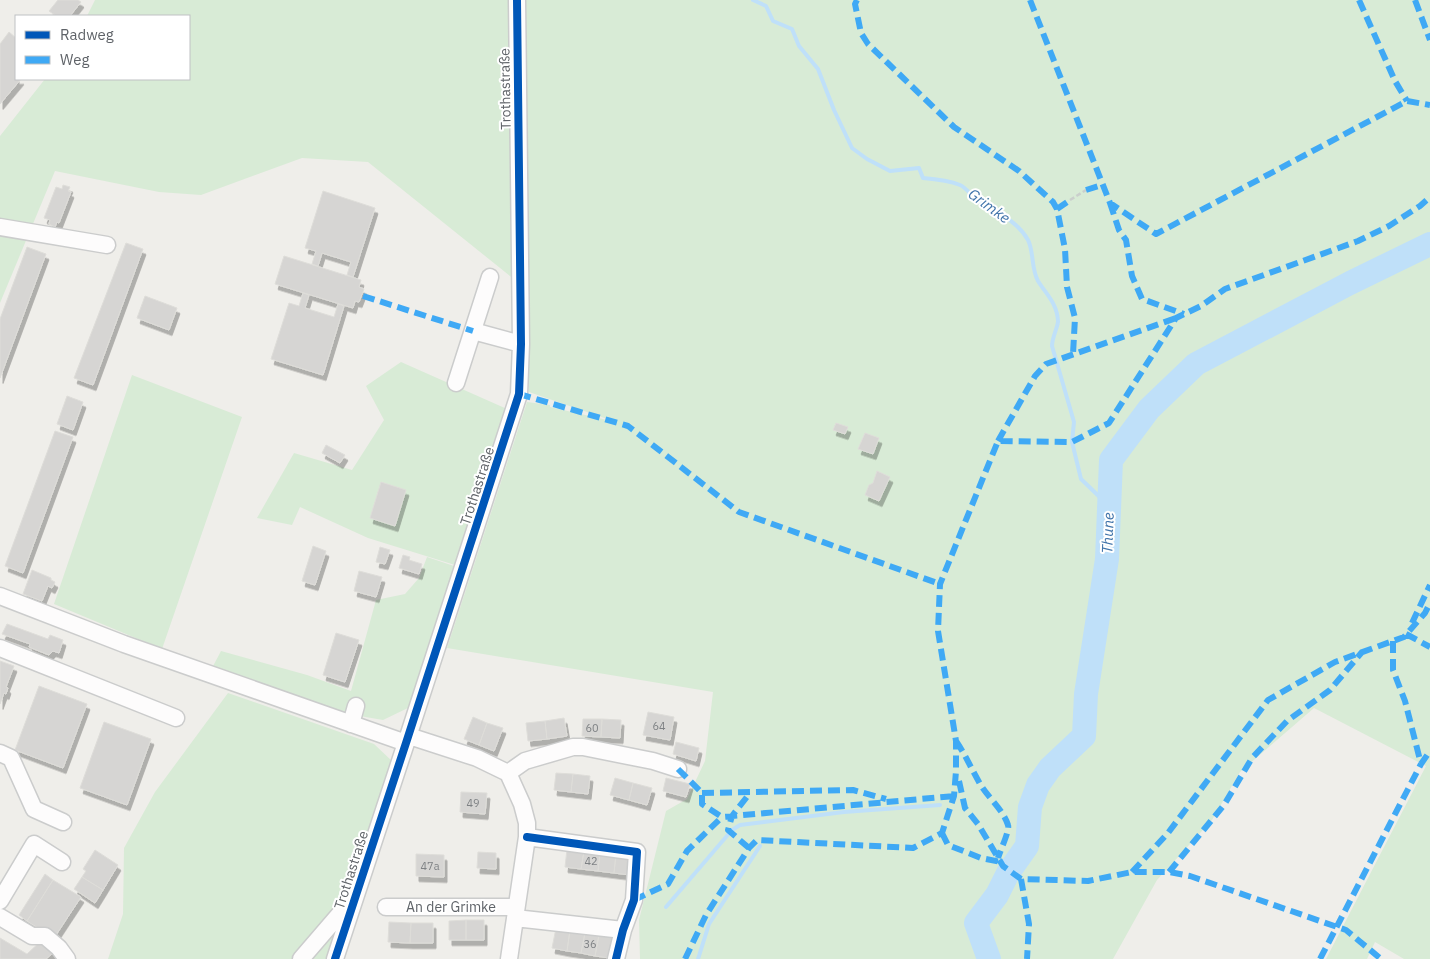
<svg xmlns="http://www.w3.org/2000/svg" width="1430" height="959" font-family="'IBM Plex Sans',sans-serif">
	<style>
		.green { fill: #d8ebd6 }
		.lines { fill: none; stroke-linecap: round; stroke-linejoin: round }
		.stream { stroke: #bfe0f9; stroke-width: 4 }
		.river { stroke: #bfe0f9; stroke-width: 24 }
		.building { fill: #d6d5d3; stroke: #deddd9; filter: url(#shadow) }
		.minor-casing { stroke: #cbcccc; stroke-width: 19 }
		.path { stroke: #cacfcc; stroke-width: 2.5; stroke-dasharray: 5 2.5; stroke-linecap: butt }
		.minor { stroke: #fdfcfc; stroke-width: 16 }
		.quiet { stroke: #3fa9f5; stroke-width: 6; stroke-dasharray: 12 6; stroke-linecap: butt }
		.cycleway-casing { stroke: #fff; stroke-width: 11 }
		.cycleway { stroke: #0057b8; stroke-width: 8 }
		.labels { text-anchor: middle; stroke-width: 4; stroke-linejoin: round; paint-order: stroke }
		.number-label { font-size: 11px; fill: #7e8184 }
		.street-label { font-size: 14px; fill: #5f6368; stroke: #fff }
		.water-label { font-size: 15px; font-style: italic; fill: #4174aa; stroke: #fff }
	</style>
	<defs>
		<filter id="shadow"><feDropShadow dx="3" dy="5.5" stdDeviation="0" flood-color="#0004"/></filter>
	</defs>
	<rect width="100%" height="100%" fill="#efeeea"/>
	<path class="green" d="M95,0H510L515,280L368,162L302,158L201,195L159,192L55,171L0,303V136L45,79H189V16H87Z
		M526,0H1430V959H1404L1375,942L1367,959H1326L1426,766L1314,708L1240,772L1212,820L1157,880L1113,959H640L639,920L666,811L687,799L705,761L713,692L447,648L527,402L550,405V407L616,422L529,392Z
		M401,362L507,409L455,565L368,538L300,507L292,525L257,518L294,453L352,470L384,420L366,386Z
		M132,375L242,417L162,649L54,604Z
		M427,557L454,566L410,707L383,720L354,715L211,670L221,651L307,675L351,691L376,600L405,594L419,578Z
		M228,693L374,744L393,762L328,959H108L123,914L124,848L155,792Z"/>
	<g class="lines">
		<path class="stream" d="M753,0L766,6L773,21L792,29L799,46L818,69L834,110L852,148L867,159L890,171L919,168L923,178C936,179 948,180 960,185C967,188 971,196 977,200C995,212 1017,220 1028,240C1034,252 1031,268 1038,281C1046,294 1057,303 1058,321C1058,327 1052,337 1052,346L1074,422L1072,442L1081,479L1110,507
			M666,907L732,830L740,825L844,812L940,805
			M698,959L709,924L760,846"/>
		<path class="river" d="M989,959L976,923L997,895L1008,873L1027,846L1030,807L1038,785L1050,768L1084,736L1086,694L1107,559L1111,460L1149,409L1196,364L1350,283L1430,244"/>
	</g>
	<path class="building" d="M58,0H78L81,2L70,16H56L49,11Z
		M9,32L16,38V79H21L0,104V44Z
		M63,185L70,187L68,191L71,192L59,223L57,222L55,227L49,224L50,220L44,218L56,187L62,189Z
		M323,191L375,208L353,277L347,275L351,262L322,253L318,266L312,264L316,251L305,248Z
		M126,243L143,249L93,385L74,378Z
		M27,247L46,254L0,378V319Z
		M284,256L361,280L359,287L364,289L359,302L355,301L353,308L275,284Z
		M303,293L309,295L305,308L334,317L338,304L344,306L323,375L271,359L289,303L299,306Z
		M145,296L177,308L169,330L137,318Z
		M67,396L83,402L73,430L57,424Z
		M836,423L848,427L845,434L833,430Z
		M55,431L73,437L23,573L5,566Z
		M865,433L879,438L873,454L858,449Z
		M326,445L345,455L340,463L322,453Z
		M877,471L890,477L879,501L865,495L869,485L873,483Z
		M381,482L406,490L395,526L370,518Z
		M313,546L326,551L315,585L302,581Z
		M380,547L390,550L385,564L376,562Z
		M403,555L410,557L409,560L422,564L419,574L399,568Z
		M32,570L51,578V580L55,582L52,588L48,586L42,601L23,594Z
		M359,571L382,577L376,597L354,591Z
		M7,624L48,639L50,635L63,640L59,653L53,651L49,655L29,647L30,644L2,634Z
		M336,633L359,640L345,682L323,675Z
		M0,661L14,666L6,687L8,688L6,694L4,693L0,704Z
		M39,686L87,704L63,768L15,750Z
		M648,712L674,717L670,740L643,735Z
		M473,717L487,723L479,745L464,739Z
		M564,718L567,736L547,739L545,721Z
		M583,719H602L601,737L582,736Z
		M602,719L621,720L620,738L601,737Z
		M545,721L547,739L528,741L526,723Z
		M104,722L151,739L127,805L80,788Z
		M487,723L503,728L494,751L479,745Z
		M676,742L699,748L696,761L673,754Z
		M556,773L573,774L571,792L554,790Z
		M573,774L590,776L588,794L571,792Z
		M615,778L633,783L629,800L610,795Z
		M666,778L690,784L686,797L663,791Z
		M633,783L652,788L647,805L629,800Z
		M461,792L487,793L485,814L460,812Z
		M567,849L584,851L581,869L565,867Z
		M95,850L118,865L103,890L82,877L86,871L83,869Z
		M584,851L600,853L598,871L581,869Z
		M478,852L496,853V869L477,868Z
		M600,853L616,854L614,873L598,871Z
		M416,854L444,855V877L416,876Z
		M616,854L632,856L630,875L614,873Z
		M45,874L53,880L27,921L19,915Z
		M82,877L103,890L95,903L74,889Z
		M53,880L81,897L54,938L27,921Z
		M466,920H484V940H466Z
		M466,920V940H449V921Z
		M389,922L411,923L410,943L388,942Z
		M411,923H433V943H410Z
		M556,928L570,930L567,951L552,948Z
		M570,930L585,933L581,953L567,951Z
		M585,933L599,935L595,956L581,953Z
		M599,935L613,938L610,958L595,956Z
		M0,938L27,954L43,939L54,952L46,959H0Z"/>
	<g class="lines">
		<defs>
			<path id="minor" d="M0,227L107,245
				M473,331L521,344
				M456,383L490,277
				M0,596L124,644L406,743
				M0,648L176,718
				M351,724L356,706
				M409,736L477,758L508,773L522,804L527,823V837L509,959
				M0,753L11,758L34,809L63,822
				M508,773L525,761L573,747H583L653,761L678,769
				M527,837L637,852L634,900L623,930L616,959
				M0,901L34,844L62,862
				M386,907H516
				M0,917L32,936H45L59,948L67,959
				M515,918L623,930
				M301,959L350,902
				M335,959L406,743L519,394L521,344L517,0"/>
		</defs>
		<use href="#minor" class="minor-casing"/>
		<path class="path" d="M1070,200L1086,190"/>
		<use href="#minor" class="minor"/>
		<path class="quiet" d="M857,0L855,4L861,33L868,44L954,127L1019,171L1053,202L1057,209L1065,249L1067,287L1075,318L1073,354
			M1030,0L1110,203L1156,234L1407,101L1430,105
			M1359,0L1395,81L1407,101
			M1415,0L1430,40
			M1086,190L1102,185
			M1110,203L1119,230L1126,240L1132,276L1142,299L1184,314
			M1057,209L1070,200
			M363,296L473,331
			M519,394L628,426L739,512L940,584
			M998,441L1035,376L1046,364L1176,318
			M1412,623L1430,585
			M1406,634L1430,647
			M1393,641V670L1405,701L1421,764L1430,751
			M956,741C965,754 971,768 979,782C987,797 1003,809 1008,825C1010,830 1000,851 998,858
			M678,769L702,793V804L722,817L954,796
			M959,781L965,808L978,824L1003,866L1021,879L1088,881L1132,872H1169L1190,876L1346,930L1381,959
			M702,793L853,790L886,799
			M942,833L948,845L981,858L1001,862
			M749,848L728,830L732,816L750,793
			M1132,872L1168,833L1268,700L1335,662L1404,637L1425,613L1430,603
			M1169,872L1224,805L1252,758L1287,721L1330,690L1362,652
			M1021,879L1029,924L1027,959
			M634,900L668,884L687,851L722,817
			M685,959L706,915L749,848L757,840L913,848L942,833L954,796L956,771V741L938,631L940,584L998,441L1072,442L1109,423L1176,318L1201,306L1225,289L1358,241L1389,226L1420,206L1430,197
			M1320,959L1421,764"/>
		<defs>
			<path id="cycleway" d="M527,837L637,852L634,900L623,930L616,959
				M335,959L406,743L519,394L521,344L517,0"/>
		</defs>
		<use href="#cycleway" class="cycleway-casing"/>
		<use href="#cycleway" class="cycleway"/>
	</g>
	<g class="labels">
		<g class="number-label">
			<text x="659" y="730">64</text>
			<text x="592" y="732">60</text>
			<text x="473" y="807">49</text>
			<text x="591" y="865">42</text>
			<text x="430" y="870">47a</text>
			<text x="590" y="948">36</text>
		</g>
		<g class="street-label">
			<text transform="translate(505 89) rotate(-91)" y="5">Trothastraße</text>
			<text transform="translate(477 486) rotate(-72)" y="5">Trothastraße</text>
			<text transform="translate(351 870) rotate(-72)" y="5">Trothastraße</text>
			<text x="451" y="912">An der Grimke</text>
		</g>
		<g class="water-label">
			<text transform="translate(989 206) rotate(36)" y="5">Grimke</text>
			<text transform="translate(1108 533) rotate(-88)" y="5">Thune</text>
		</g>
	</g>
	<rect x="15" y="15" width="175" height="65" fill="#ffffff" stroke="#bfc1c3"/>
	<rect x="25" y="31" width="25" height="8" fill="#0057b8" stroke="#bfc1c3"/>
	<text x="60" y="40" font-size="15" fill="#5f6368">Radweg</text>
	<rect x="25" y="56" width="25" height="8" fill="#3fa9f5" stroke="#bfc1c3"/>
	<text x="60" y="65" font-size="15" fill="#5f6368">Weg</text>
</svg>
